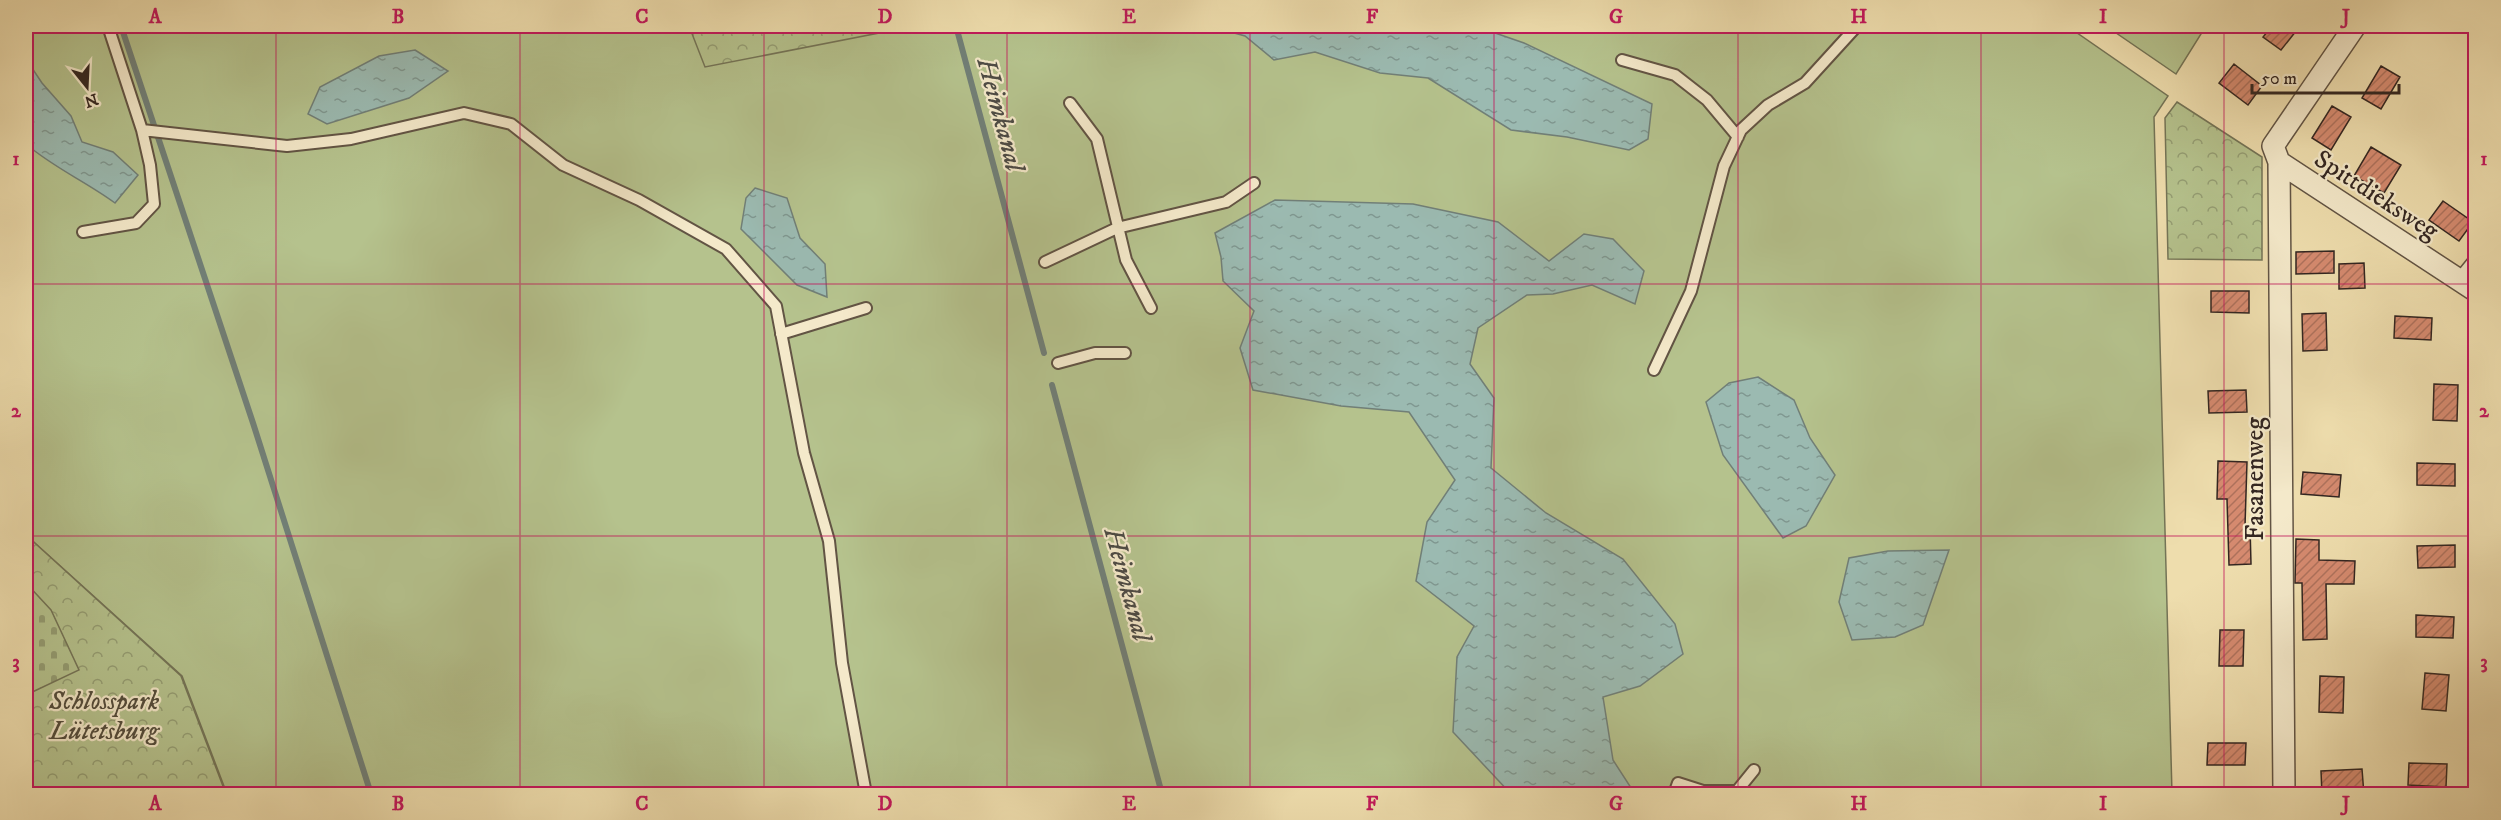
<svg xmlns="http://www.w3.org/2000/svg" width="2501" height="820" font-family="'IM FELL DW Pica',serif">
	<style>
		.grass { fill: #b5c28d; stroke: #747457; stroke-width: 1.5 }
		.forest { fill: url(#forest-crowns); stroke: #747457; stroke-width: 1.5 }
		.cemetery { fill: url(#cemetery-stones); stroke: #747457; stroke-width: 1.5 }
		.water { fill: url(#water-ripples); stroke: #717f77; stroke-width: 1.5 }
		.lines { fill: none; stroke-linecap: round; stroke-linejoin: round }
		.stream { stroke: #717f77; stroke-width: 6 }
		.building { fill: url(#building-hatch); stroke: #332621; stroke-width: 1.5 }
		.lane-casing { stroke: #625444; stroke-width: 14 }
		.street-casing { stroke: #625444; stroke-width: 24 }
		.lane { stroke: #f4e9ca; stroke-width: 10 }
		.street { stroke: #f4e9ca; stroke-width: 21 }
		.grid { fill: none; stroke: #c2185b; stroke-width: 1.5; stroke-opacity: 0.55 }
		.labels { text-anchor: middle; stroke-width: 4.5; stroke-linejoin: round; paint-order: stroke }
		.street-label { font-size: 26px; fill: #332621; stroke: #f4e9ca }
		.park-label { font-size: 26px; font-style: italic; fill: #544d3c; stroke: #f4e9ca }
		.water-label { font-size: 27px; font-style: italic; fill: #4d4b45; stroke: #f4e9ca }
		.neatline { fill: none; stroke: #c2185b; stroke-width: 2 }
		.grid-label { font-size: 20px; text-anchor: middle; font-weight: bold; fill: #c2185b }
	</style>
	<defs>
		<pattern id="forest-crowns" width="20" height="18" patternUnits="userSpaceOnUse" patternTransform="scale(1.5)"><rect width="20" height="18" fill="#b5c28d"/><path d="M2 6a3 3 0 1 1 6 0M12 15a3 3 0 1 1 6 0" fill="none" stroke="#949d73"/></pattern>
		<pattern id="cemetery-stones" width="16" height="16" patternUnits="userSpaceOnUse" patternTransform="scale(1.5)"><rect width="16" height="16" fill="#b5c28d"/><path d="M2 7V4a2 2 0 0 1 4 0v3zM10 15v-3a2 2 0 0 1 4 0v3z" fill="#949d73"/></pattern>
		<pattern id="water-ripples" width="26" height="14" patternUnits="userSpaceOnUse" patternTransform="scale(1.5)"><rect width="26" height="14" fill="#9bbab1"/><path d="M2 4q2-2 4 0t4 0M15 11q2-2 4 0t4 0" fill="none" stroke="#7f9790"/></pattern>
		<pattern id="building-hatch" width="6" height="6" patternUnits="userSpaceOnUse" patternTransform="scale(1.5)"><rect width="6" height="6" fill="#d58a6f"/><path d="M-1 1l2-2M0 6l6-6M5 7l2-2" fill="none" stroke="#ad715b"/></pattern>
	</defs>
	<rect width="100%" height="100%" fill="#eeddad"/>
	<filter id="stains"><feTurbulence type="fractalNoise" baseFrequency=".00333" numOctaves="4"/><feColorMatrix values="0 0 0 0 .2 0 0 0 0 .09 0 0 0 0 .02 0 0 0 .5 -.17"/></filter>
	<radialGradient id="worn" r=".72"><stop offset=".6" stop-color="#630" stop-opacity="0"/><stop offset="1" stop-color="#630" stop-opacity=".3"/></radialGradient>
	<path class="grass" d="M26,26H2067L2168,96L2154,117L2172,794H227L182,676L26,535Z
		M2106,26H2206L2176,74Z"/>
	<path class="forest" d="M689,26H915L705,67Z
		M2177,102L2262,157V260L2168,259L2165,118Z
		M26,535L181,676L226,794H26Z"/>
	<path class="cemetery" d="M26,583L51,610L79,670L26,695Z"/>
	<path class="water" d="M1209,26H1475L1524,43L1652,104L1648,139L1629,150L1567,137L1511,130L1428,78L1380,73L1315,52L1274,60L1245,36Z
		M415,50L448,71L409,98L327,124L308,114L320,87L379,56Z
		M26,59L42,83L71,116L82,142L113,152L138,175L115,203C85,181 54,168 26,144Z
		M755,188L787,198L800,238L825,264L827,297L797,285L741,229L746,198Z
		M1275,200L1413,204L1498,222L1549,261L1584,234L1613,239L1644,271L1635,304L1592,285L1553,294L1527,295L1478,328L1470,364L1494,398L1491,468L1546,513L1623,559L1675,624L1683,654L1640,686L1603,697L1613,760L1635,794H1511L1453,732L1457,657L1474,626L1416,581L1427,522L1455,480L1409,412L1341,406L1253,390L1240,348L1254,311L1223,281L1221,257L1215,233Z
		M1758,377L1794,400L1810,438L1835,475L1806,526L1783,538L1723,455L1706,402L1729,383Z
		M1949,550L1923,625L1895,637L1852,640L1839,602L1849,558L1888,551Z"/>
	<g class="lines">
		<path class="stream" d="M121,26L253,423L371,794
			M956,26L1044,353
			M1052,385L1162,794"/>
	</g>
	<path class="building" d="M2272,26H2300L2281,50L2263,37Z
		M2234,64L2262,86L2248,105L2219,83Z
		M2381,66L2400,77L2381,109L2362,98Z
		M2332,106L2351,117L2331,150L2312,138Z
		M2371,147L2401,165L2384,193L2354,176Z
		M2443,201L2473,222L2459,241L2429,220Z
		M2334,251V273L2296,274V252Z
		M2364,263L2365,288L2339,289V264Z
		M2211,291H2249V313L2211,312Z
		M2326,313L2327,350L2303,351L2302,314Z
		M2395,316L2432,318L2431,340L2394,338Z
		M2434,384L2458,385L2457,421L2433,420Z
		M2246,390L2247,412L2209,413L2208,391Z
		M2218,461L2247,462L2245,526H2250L2251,564L2229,565L2227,499H2217Z
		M2417,463L2455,464V486L2417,485Z
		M2303,472L2341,475L2339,497L2301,494Z
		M2296,539L2319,540V560L2355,561L2354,584H2326L2327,639L2303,640L2302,583H2295Z
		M2455,545V567L2418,568L2417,546Z
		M2416,615L2454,617L2453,638L2416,637Z
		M2220,630H2244L2243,666H2219Z
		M2425,673L2449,675L2446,711L2422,709Z
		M2320,676L2344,677L2343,713L2319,712Z
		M2208,743H2246L2245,765H2207Z
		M2409,763L2447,764L2446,787L2408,785Z
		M2362,769L2364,795H2322L2321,771Z"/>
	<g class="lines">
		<defs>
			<path id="lane" d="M108,26L142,130L287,146L351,139L464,113L511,124L563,165L639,200L726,249L776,306L804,453L829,541L842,663L866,794
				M1622,60L1675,75L1707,100L1738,137
				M1070,103L1097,139L1126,260L1151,308
				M83,232L136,223L154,204L150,165L142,130
				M1045,262L1117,228L1226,202L1254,183
				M781,334L866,308
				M1058,363L1095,353H1125
				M1654,370L1691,291L1724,166L1741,130L1768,105L1805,83L1857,26
				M1674,794L1678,783L1703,791H1737L1754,770"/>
			<path id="street" d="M2279,162L2476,291
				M2463,282L2476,266
				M2284,794L2279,162L2273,146L2355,26"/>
		</defs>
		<use href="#lane" class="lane-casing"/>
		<use href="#street" class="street-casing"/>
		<use href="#lane" class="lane"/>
		<use href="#street" class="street"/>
	</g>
	<path class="grid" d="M276,26V794M520,26V794M764,26V794M1007,26V794M1250,26V794M1494,26V794M1738,26V794M1981,26V794M2224,26V794M26,284H2476M26,536H2476"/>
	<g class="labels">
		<g class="street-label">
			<text transform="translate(2377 194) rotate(33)" y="9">Spittdieksweg</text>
			<text transform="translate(2254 479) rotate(-90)" y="9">Fasanenweg</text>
		</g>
		<g class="park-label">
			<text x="104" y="709">Schlosspark<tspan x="104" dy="30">Lütetsburg</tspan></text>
		</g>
		<g class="water-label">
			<text transform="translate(1001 114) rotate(75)" y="9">Heimkanal</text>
			<text transform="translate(1128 584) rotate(75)" y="9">Heimkanal</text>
		</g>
	</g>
	<rect width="2501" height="820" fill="none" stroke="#eeddad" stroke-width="66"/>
	<g transform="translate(87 87) rotate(162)" stroke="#f4e9ca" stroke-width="4.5" paint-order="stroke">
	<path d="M0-4.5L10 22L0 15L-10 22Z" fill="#332621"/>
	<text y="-9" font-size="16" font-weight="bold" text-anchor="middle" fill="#332621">N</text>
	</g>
	<path d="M2252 84v9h147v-9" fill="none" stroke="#332621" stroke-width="3"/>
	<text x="2261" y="84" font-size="18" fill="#332621" stroke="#f4e9ca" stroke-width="4.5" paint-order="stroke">50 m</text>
	<rect x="33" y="33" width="2435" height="754" class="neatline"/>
	<g class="grid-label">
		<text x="155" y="23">A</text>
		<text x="398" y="23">B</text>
		<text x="642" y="23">C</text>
		<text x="885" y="23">D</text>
		<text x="1129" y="23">E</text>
		<text x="1372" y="23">F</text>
		<text x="1616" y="23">G</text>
		<text x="1859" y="23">H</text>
		<text x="2103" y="23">I</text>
		<text x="2346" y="23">J</text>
		<text x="16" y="165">1</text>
		<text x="2484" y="165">1</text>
		<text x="16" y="417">2</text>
		<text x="2484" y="417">2</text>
		<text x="16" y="668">3</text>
		<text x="2484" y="668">3</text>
		<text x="155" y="810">A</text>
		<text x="398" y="810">B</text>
		<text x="642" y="810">C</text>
		<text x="885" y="810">D</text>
		<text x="1129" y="810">E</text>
		<text x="1372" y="810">F</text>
		<text x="1616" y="810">G</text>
		<text x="1859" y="810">H</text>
		<text x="2103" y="810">I</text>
		<text x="2346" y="810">J</text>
	</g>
	<rect width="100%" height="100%" filter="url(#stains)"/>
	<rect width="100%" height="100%" fill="url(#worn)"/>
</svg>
